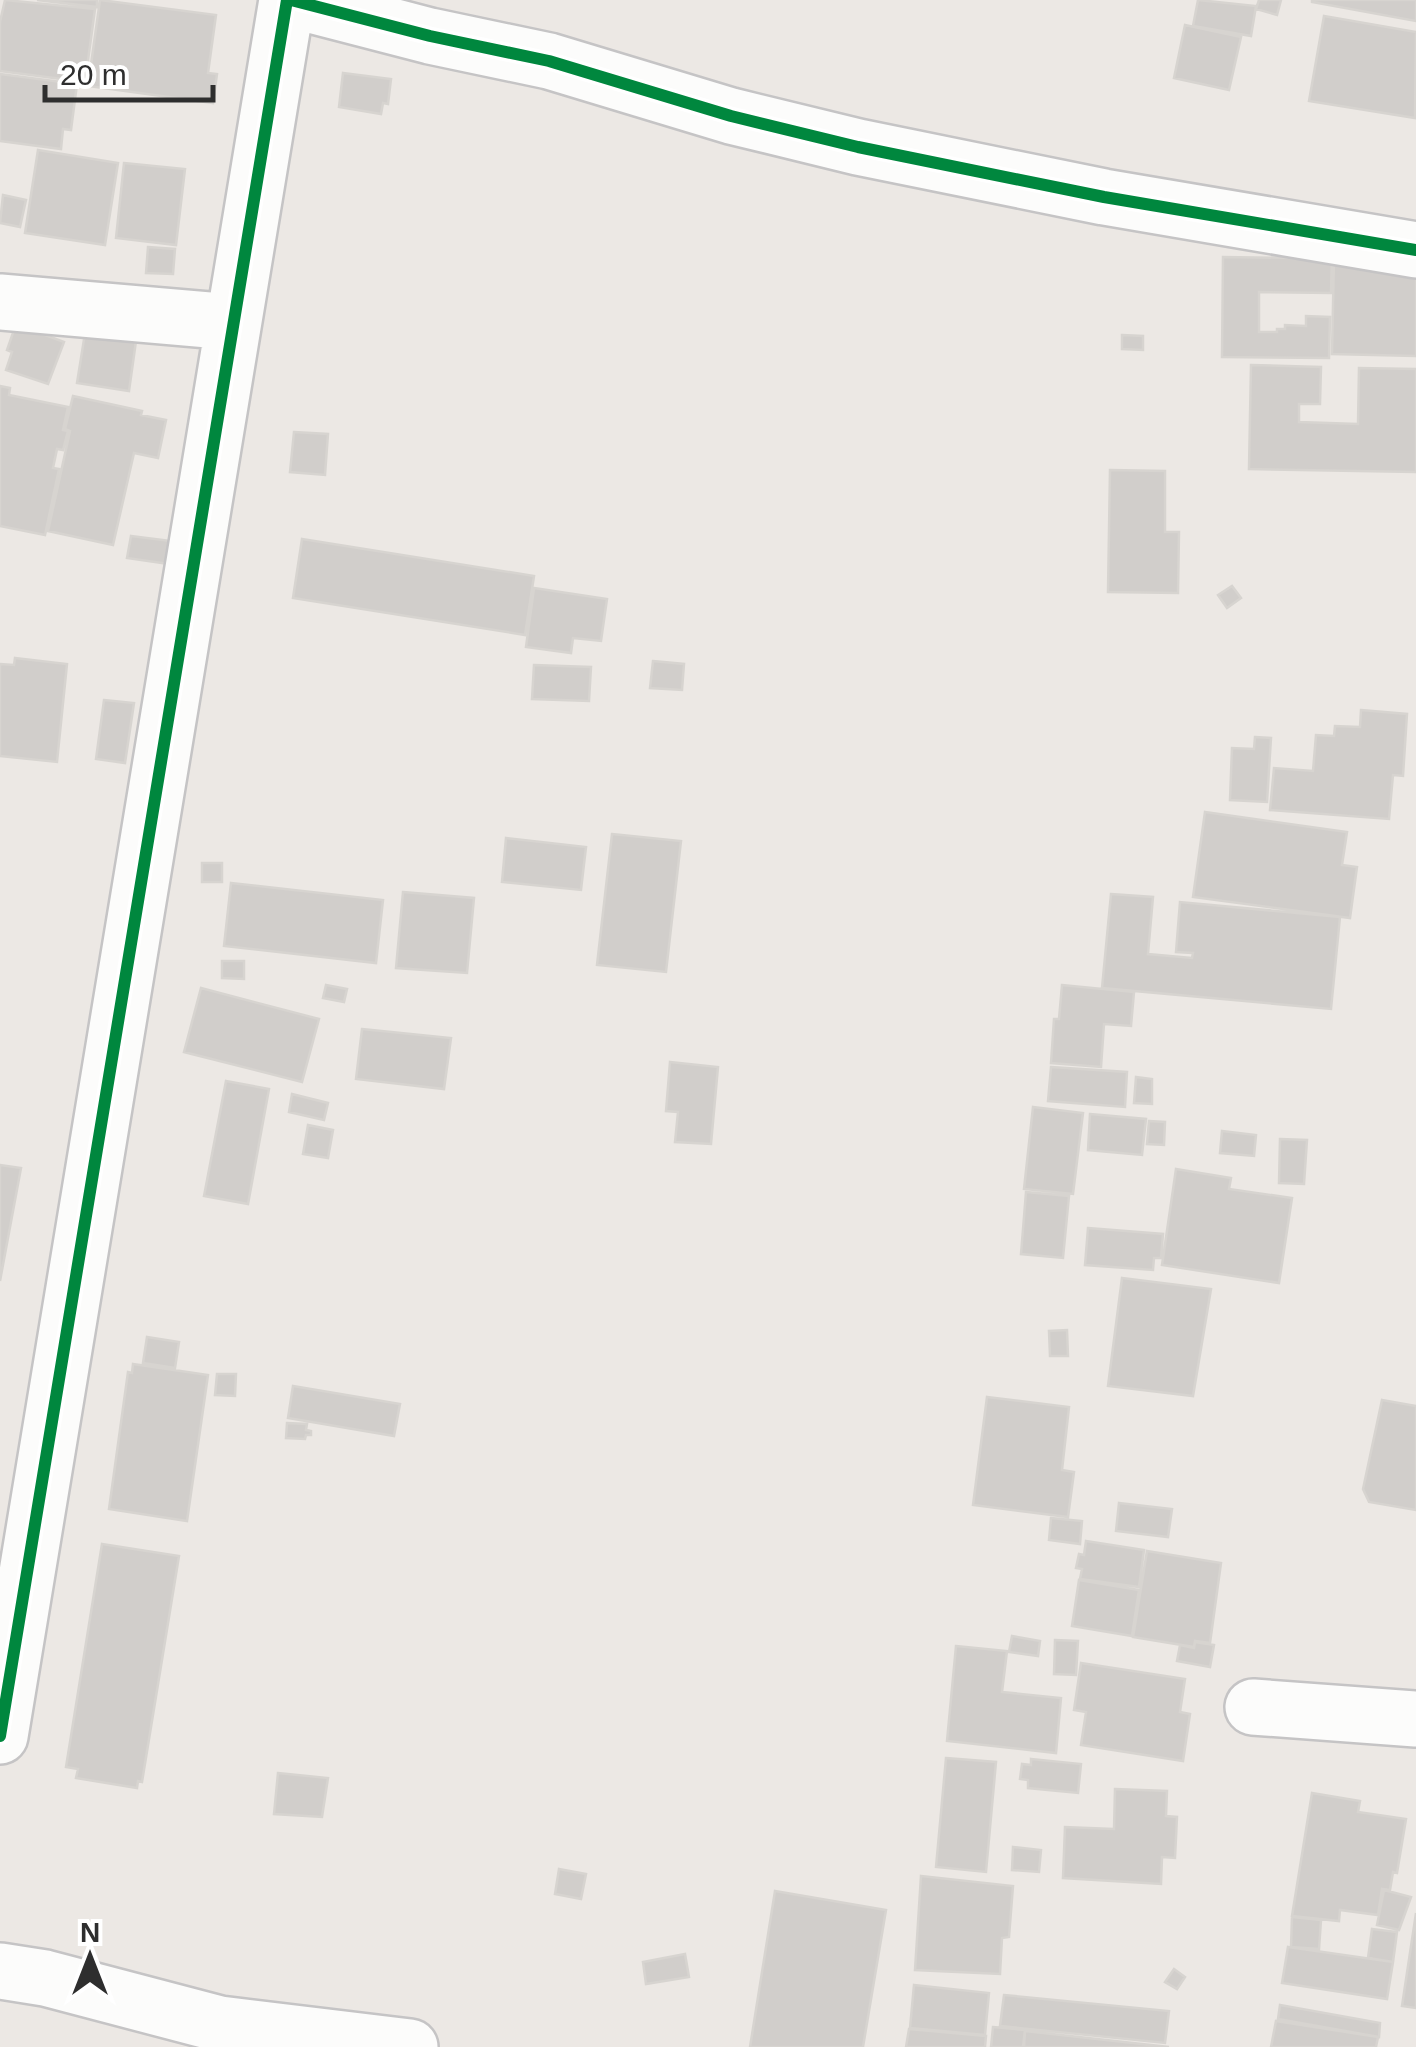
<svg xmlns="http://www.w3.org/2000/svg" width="1416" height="2047" font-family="Arial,sans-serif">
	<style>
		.building { fill: #d1cecb; stroke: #d7d4d0; stroke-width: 2.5 }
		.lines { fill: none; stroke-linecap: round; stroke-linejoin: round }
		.street-casing { stroke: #c5c4c5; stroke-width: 60 }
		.street { stroke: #fcfcfb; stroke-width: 55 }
		.cycleway-casing { stroke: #fff; stroke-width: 19 }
		.cycleway { stroke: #00873e; stroke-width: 12 }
	</style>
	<rect width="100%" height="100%" fill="#ece8e4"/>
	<path class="building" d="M5,0L95,9L85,82L0,71V22Z
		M37,0H97V7Z
		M100,0L216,15L208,73L217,74L213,103L88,86Z
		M1198,0L1256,6L1251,36L1193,26Z
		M1259,0H1281L1277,15L1256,9Z
		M1312,0H1416V21L1312,2Z
		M1324,16L1416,32L1415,118L1309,101Z
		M1185,25L1241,37L1229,90L1174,78Z
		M343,73L391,79L388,104L383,103L381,114L339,107Z
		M0,74L77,84L71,130L63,129L61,149L0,141Z
		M38,150L118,163L105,245L25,233Z
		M124,163L185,169L176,245L116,238Z
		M3,195L26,200L20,227L0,223Z
		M148,247L175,249L173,274L146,273Z
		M1332,253L1331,293L1259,292V332H1277V329H1285V325L1306,326V316L1330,317L1329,358L1222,357L1223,257L1299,258Z
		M1334,258L1416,260V356L1332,354Z
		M16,324L64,342L48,384L6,370L12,352L7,350Z
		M86,327L137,334L129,391L77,383Z
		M1122,335L1143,336V350L1122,349Z
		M1251,365L1321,367L1320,404H1299V422L1358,424L1359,368L1416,369V472L1249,469Z
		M0,386L10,388L9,395L68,407L63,430L68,431L63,450L57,449L53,468L59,469L45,535L0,526Z
		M73,396L142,411L141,415L166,420L158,458L134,453L113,545L48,531L70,431L65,429Z
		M294,432L328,434L325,475L290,472Z
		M1110,470L1165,471V532H1179L1178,593L1108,592Z
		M131,536L179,542L176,565L127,558Z
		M302,539L534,576L525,635L293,598Z
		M1232,586L1241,598L1227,608L1218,595Z
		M534,588L607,599L601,641L573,638L571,653L526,647Z
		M15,658L67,664L57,762L0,756V664L14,665Z
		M653,661L684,664L682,690L650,688Z
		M534,665L591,667L589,701L532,699Z
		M104,700L134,703L125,763L96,759Z
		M1361,710L1407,714L1403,776L1393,775L1389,819L1270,810L1274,768L1313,771L1316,735L1334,736L1335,726L1360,727Z
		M1255,737L1271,738L1267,802L1230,800L1232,748L1254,749Z
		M1205,812L1347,832L1342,865L1357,867L1350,918L1193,897Z
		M612,834L681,841L666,972L597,965Z
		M506,838L586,847L581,890L502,882Z
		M202,863H222V882H202Z
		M231,883L383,900L376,963L224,946Z
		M403,892L474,898L467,973L396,968Z
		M1111,894L1153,897L1148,954L1192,958L1193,953L1176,952L1180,902L1340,917L1331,1009L1102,988Z
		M222,961H244V979L222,978Z
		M326,985L347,989L344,1002L323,998Z
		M1062,985L1134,992L1131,1026L1104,1024L1101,1067L1051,1063L1054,1019H1059Z
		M201,988L319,1019L302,1082L184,1052Z
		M362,1029L451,1038L444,1089L356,1079Z
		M670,1062L718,1067L711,1144L675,1142L678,1112L666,1111Z
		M1051,1067L1127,1072L1125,1107L1048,1101Z
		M1136,1077L1152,1079V1104L1134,1103Z
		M226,1081L269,1089L248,1204L204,1196Z
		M292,1094L328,1103L324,1120L289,1112Z
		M1033,1107L1083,1113L1073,1194L1024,1189Z
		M1090,1114L1146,1119L1142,1155L1088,1150Z
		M1149,1121L1165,1122L1164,1145L1147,1144Z
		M308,1125L333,1130L328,1158L303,1154Z
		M1222,1131L1256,1135L1254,1156L1220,1153Z
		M1280,1139L1307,1140L1304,1184L1279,1183Z
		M0,1165L21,1168L0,1281Z
		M1176,1169L1231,1178L1229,1189L1292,1198L1279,1283L1162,1265Z
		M1026,1192L1069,1196L1063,1258L1021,1254Z
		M1088,1228L1163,1234L1161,1258H1154L1153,1270L1085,1265Z
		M1122,1278L1211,1289L1193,1396L1108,1386Z
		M1067,1330L1068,1356H1050L1049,1331Z
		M147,1337L179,1342L175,1368L143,1363Z
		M133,1364L208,1375L187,1521L109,1509L128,1372L132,1373Z
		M217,1374H236L235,1396L215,1395Z
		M293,1386L400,1404L394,1436L288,1418Z
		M987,1397L1069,1407L1062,1470L1074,1472L1068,1517L973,1505Z
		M1382,1400L1416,1406V1510L1369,1502L1363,1489Z
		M287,1423L307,1424L306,1430L311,1431V1435H306L305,1439L286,1438Z
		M1119,1503L1172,1509L1168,1537L1116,1531Z
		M1051,1518L1082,1521L1080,1544L1049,1540Z
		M1086,1541L1144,1550L1139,1587L1080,1579L1082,1569L1076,1568L1079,1554L1084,1555Z
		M102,1544L179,1556L142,1782L138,1781L137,1788L76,1778L78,1769L66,1767Z
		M1147,1551L1221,1563L1210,1643L1195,1641L1194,1647L1133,1637Z
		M1079,1580L1139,1590L1132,1636L1072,1626Z
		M1012,1636L1040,1641L1038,1656L1009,1652Z
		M1055,1640L1078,1641L1076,1675L1054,1674Z
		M1195,1642L1214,1645L1210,1667L1177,1661L1180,1645L1194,1648Z
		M956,1646L1007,1651L1002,1692L1061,1698L1056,1753L947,1741Z
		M1081,1663L1185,1679L1180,1712L1190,1714L1183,1761L1081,1745L1086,1712L1074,1710Z
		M946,1758L996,1762L986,1872L936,1867Z
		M1031,1759L1081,1764L1078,1793L1028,1788V1780L1020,1779L1022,1764L1031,1765Z
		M278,1773L328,1778L322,1817L274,1814Z
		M1115,1789L1167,1791L1166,1816L1177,1817L1175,1858L1162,1857L1161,1884L1063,1878L1065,1827L1114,1829Z
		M1312,1793L1360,1801L1358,1812L1406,1819L1397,1873L1393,1872L1390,1890L1382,1889L1378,1915L1340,1910L1339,1921L1292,1916Z
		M1013,1847L1041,1850L1039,1872L1012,1870Z
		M559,1869L586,1874L581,1899L555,1894Z
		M921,1876L1013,1886L1009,1937L1002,1938L1000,1974L915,1970Z
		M1384,1890L1411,1897L1399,1930L1377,1925Z
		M775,1891L886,1910L863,2047H750Z
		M1416,1913V2008L1402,2006Z
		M1292,1917L1321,1920L1319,1949L1291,1947Z
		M1372,1929L1397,1932L1393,1962L1368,1958Z
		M1288,1947L1393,1962L1387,1999L1282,1983Z
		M685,1954L689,1977L646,1984L643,1962Z
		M1174,1969L1185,1977L1177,1989L1165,1982Z
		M914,1985L989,1993L985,2035L910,2028Z
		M1004,1995L1169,2011L1165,2043L1000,2026Z
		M1280,2005L1380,2023L1379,2037L1278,2019Z
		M1276,2021L1378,2037L1376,2047H1271Z
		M993,2027L1025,2030L1023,2047H991Z
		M909,2029L986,2036L985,2047H906Z
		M1025,2031L1169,2047H1024Z"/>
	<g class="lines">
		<defs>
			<path id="street" d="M291,0L430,36L549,61L731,116L858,147L1104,197L1416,250
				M0,302L232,322
				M1253,1707L1416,1719
				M0,1736L287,0
				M0,1971L45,1978L220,2024L410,2047"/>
		</defs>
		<use href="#street" class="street-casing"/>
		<use href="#street" class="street"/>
		<defs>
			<path id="cycleway" d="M291,0L430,36L549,61L731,116L858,147L1104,197L1416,250
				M0,1736L287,0"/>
		</defs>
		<use href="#cycleway" class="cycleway-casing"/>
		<use href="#cycleway" class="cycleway"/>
	</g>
	<g transform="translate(90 1957)" stroke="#ffffff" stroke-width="8" paint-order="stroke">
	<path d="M0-8L18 38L0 25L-18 38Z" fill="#2e2e2e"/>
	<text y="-15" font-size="28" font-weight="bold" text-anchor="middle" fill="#2e2e2e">N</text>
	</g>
	<path d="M45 85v15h168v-15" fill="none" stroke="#2e2e2e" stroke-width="5"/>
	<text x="60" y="85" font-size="30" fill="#2e2e2e" stroke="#ffffff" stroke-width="8" paint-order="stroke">20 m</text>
</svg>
